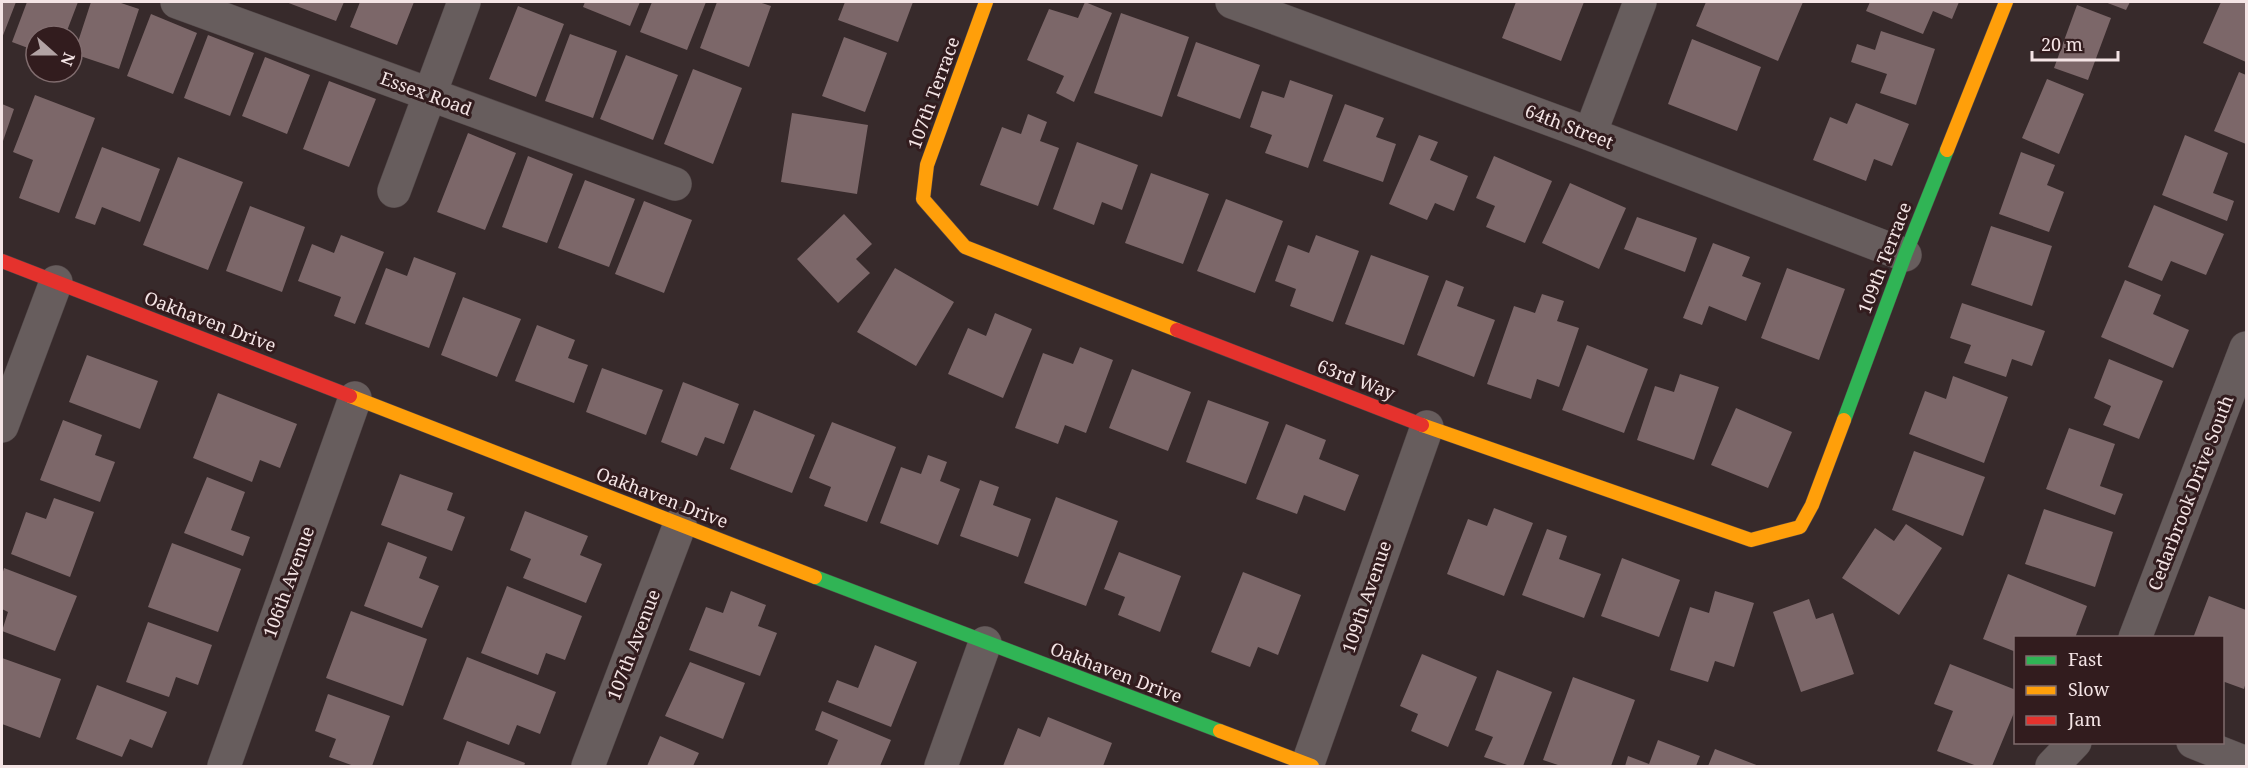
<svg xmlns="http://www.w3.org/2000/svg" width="2248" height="768" font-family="'Noto Serif',serif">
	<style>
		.building { fill: #7c6769 }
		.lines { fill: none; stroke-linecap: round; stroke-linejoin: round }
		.street-casing { stroke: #514647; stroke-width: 34 }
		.fast-casing { stroke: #514647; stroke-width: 15 }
		.slow-casing { stroke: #514647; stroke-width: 15 }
		.jam-casing { stroke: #514647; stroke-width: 15 }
		.street { stroke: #675d5d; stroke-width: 33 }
		.fast { stroke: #30b455; stroke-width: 14 }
		.slow { stroke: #ff9f0a; stroke-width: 14 }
		.jam { stroke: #e5322d; stroke-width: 14 }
		.labels { text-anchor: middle; stroke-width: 6; stroke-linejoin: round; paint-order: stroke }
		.street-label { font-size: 18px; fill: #f4e4e5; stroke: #321c1e }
	</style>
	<rect width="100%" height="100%" fill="#372a2b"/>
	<path class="building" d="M2,2H16L2,38Z
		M27,2H78L65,36H36V51L12,42Z
		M91,2H118L139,9L119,69L74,54Z
		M286,2H344L336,21Z
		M360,2H414L397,45L350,27Z
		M585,2H640L630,26L583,7Z
		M652,2H706L687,50L640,32Z
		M717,2H759L771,6L749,67L700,48Z
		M845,2H913L898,42L838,20Z
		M1085,2L1112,13L1074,102L1056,93L1064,76L1027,60L1049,9L1078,18Z
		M1516,2H1584L1561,61L1502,38Z
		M1706,2H1803L1778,61L1696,26Z
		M1870,2H1959L1952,19L1933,11L1923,34L1866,11Z
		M2105,2H2130L2126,10Z
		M2221,2H2246V62L2203,43Z
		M2077,5L2111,18L2088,80L2054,68Z
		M518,6L564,24L536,97L489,79Z
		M1121,13L1189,37L1162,117L1094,93Z
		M151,14L197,33L173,94L127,76Z
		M1881,31L1935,49L1916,105L1880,93L1887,74L1851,62L1857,44L1875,50Z
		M570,34L617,51L593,118L545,101Z
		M208,35L254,53L230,116L184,98Z
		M844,37L887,53L865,112L822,96Z
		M1692,39L1761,67L1737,131L1668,104Z
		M1196,42L1260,65L1240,119L1177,96Z
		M626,55L678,75L653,140L600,119Z
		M265,57L310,75L287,134L242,116Z
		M693,69L742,88L713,164L664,144Z
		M2239,72L2246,75V144L2214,131Z
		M2047,79L2084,94L2059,154L2022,138Z
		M1290,80L1333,95L1308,168L1265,153L1272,135L1250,127L1262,91L1284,98Z
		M329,81L376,99L349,167L303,149Z
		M35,95L95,118L59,213L19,198L33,160L13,152Z
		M1856,103L1909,124L1892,166L1874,159L1866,181L1813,160L1830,117L1847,124Z
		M2,104L14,109L2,144Z
		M1345,104L1384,118L1376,137L1396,144L1383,182L1323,161Z
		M792,113L868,125L857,194L781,182Z
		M1028,114L1047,122L1040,141L1059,148L1038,206L980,185L1002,127L1021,134Z
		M468,133L516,153L485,230L437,212Z
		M1419,135L1438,142L1430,160L1468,176L1454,211L1435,203L1427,220L1389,204Z
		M2185,135L2228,153L2213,193L2234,201L2227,221L2162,195Z
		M1077,142L1138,165L1122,210L1102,202L1094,225L1053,209Z
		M102,147L160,169L140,222L102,207L95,225L75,218Z
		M2021,152L2055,165L2047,185L2064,192L2049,232L1999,214Z
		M528,156L573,174L547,243L502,227Z
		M1494,156L1552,181L1525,243L1486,227L1495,206L1476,198Z
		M178,157L243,182L208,270L143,245Z
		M1151,173L1209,194L1183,264L1125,243Z
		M585,180L635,199L609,267L558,248Z
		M1570,183L1626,208L1599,269L1542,243Z
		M1226,199L1283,221L1255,293L1197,271Z
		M644,201L692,220L664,293L615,274Z
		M2154,205L2224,234L2206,275L2171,261L2162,281L2128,267Z
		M250,206L305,227L282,292L226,271Z
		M844,214L872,244L856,259L870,273L838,303L797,259Z
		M1637,217L1697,238L1685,272L1624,249Z
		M1991,226L2052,246L2032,306L1971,285Z
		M341,235L384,252L355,324L334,316L341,297L298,281L312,244L334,253Z
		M1316,235L1359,251L1333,322L1290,306L1296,289L1275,281L1288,245L1309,253Z
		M1713,243L1750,257L1742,276L1761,283L1746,321L1709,306L1702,325L1683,318Z
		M1371,255L1429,276L1404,345L1345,324Z
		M414,257L456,273L429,348L365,324L386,268L407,276Z
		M895,268L954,302L916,366L857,332Z
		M1787,268L1845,289L1819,360L1761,338Z
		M1446,280L1464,287L1457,306L1495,320L1474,377L1417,355Z
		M2125,280L2161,295L2153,314L2189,330L2173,368L2101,337Z
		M1542,294L1564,301L1557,321L1579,328L1559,387L1537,379L1531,399L1487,384L1514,306L1535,313Z
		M463,297L521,319L497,377L441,355Z
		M1962,303L2045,331L2032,366L2012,359L2006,377L1964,363L1971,345L1950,338Z
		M995,313L1032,329L1003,398L948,374L968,328L986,336Z
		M537,325L575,340L568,358L588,365L574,403L515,381Z
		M1587,345L1648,369L1624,433L1562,410Z
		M1080,347L1113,360L1086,433L1065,425L1058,444L1015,428L1043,353L1073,364Z
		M87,355L158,381L140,429L69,402Z
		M2109,359L2163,381L2139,439L2103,425L2111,406L2094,398Z
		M602,368L663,390L646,435L586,412Z
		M1132,369L1191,392L1168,451L1109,428Z
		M1680,374L1719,387L1694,460L1637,440L1655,386L1674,392Z
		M1953,376L2008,397L1984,463L1909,434L1925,391L1946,399Z
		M683,382L739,404L724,444L705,437L697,456L661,442Z
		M218,393L297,424L280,468L260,460L252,482L193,458Z
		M1208,400L1269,422L1246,484L1186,462Z
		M1736,408L1792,432L1768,488L1711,465Z
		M754,410L815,435L792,493L730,469Z
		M63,420L102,435L95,455L115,462L100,502L40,480Z
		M832,422L896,447L867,522L824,506L831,487L809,478Z
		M1286,424L1326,440L1319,459L1359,475L1345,511L1304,495L1297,514L1256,499Z
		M2069,428L2115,444L2100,486L2123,494L2115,515L2046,489Z
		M1914,451L1985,477L1963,536L1892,510Z
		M928,455L947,462L940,481L960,489L938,545L880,523L901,467L921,474Z
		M400,474L453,493L447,510L465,517L452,551L381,525Z
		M207,477L245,492L231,530L250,537L243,556L184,533Z
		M980,480L999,487L993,505L1031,519L1018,557L960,536Z
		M1056,497L1118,521L1086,606L1024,583Z
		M54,498L94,512L70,577L11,554L26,512L46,519Z
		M1494,508L1533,523L1504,596L1447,574L1468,519L1487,526Z
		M2044,509L2113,532L2095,587L2025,564Z
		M525,511L588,536L580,555L602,564L586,603L523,578L531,559L510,550Z
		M1906,524L1942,548L1899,615L1842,578L1875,528L1894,541Z
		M1547,529L1567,536L1559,559L1601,574L1584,618L1522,595Z
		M388,542L427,557L419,578L439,586L422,628L364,606Z
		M172,543L241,569L218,632L148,607Z
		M1119,552L1181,576L1160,632L1118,615L1125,597L1104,589Z
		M1622,558L1680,580L1659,637L1601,616Z
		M4,568L77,596L55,651L2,631L8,612L2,609V575Z
		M1243,572L1301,595L1278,655L1258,647L1250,667L1211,652Z
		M2008,574L2087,606L2075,638H2016V652L1983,639Z
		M507,586L582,616L565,660L546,653L538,675L481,653Z
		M731,591L766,605L758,626L777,633L760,676L689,650L706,607L723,613Z
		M1715,591L1754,603L1734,667L1715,661L1708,682L1670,670L1690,607L1709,613Z
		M2209,596L2246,610V682L2244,689L2222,681V638H2193Z
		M1809,599L1816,619L1833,613L1854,674L1801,692L1773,612Z
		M351,611L427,639L403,706L326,678Z
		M148,622L212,645L198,685L176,677L169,697L126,682Z
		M875,645L917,662L891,727L828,702L837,680L858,688Z
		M1422,654L1477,677L1448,747L1411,731L1418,714L1400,706Z
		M467,657L556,692L540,734L517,725L509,745L443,719Z
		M2,658L61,679L40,738L2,724Z
		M690,662L745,683L723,739L665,716Z
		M1950,664L2016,690V708L1992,766H1977L1937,751L1953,711L1934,704Z
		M1497,670L1552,692L1523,766H1510L1484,757L1493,737L1475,730Z
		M1573,677L1635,700L1611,766H1561L1543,760Z
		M97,685L167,712L152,748L130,739L122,757L76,739Z
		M328,694L390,716L372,766H354L329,757L336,739L315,731Z
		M822,711L891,740L880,766H827L838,740L815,730Z
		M1048,717L1112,743L1103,766H1003L1018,728L1040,737Z
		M660,736L699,753L693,766H647Z
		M1658,740L1700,756L1696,766H1625L1628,756L1649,764Z
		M467,741L525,763L524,766H458Z
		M1715,749L1759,766H1708Z"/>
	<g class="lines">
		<defs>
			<path id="street" d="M177,2L675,184
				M1232,2L1590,134L1905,255
				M1590,134L1640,2
				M394,191L464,2
				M2,426L56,282
				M2135,638L2246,348
				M2193,742L2246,763
				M224,766L355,398
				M588,766L680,524
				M941,766L985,643
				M1307,766L1427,427
				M2052,766L2075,742"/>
			<path id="fast" d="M1844,420L1905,255L1947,150
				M815,577L1220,731"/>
			<path id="slow" d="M986,2L927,165L923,199L965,247L1177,330
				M1947,150L2006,2
				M350,396L815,577
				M1422,425L1751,540L1800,527L1812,505L1844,420
				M1220,731L1312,766"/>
			<path id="jam" d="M2,261L350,396
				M1177,330L1422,425"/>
		</defs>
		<use href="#street" class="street-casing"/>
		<use href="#fast" class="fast-casing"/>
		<use href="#slow" class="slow-casing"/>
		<use href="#jam" class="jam-casing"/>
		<use href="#street" class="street"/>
		<use href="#fast" class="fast"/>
		<use href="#slow" class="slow"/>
		<use href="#jam" class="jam"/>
	</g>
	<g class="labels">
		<g class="street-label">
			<text transform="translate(934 93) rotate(-70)" y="6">107th Terrace</text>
			<text transform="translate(426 94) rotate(20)" y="6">Essex Road</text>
			<text transform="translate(1569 127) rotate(21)" y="6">64th Street</text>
			<text transform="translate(1885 258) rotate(-69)" y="6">109th Terrace</text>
			<text transform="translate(210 322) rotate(21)" y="6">Oakhaven Drive</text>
			<text transform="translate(1356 380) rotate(21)" y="6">63rd Way</text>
			<text transform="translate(2191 493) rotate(-69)" y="6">Cedarbrook Drive South</text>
			<text transform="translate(662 498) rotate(21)" y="6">Oakhaven Drive</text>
			<text transform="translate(289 582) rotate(-70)" y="6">106th Avenue</text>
			<text transform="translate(1367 597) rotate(-71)" y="6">109th Avenue</text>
			<text transform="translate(634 645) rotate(-69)" y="6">107th Avenue</text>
			<text transform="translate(1116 673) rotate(21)" y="6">Oakhaven Drive</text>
		</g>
	</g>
	<rect width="2248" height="768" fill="none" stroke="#f4e4e5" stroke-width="6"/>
	<rect x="2014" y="636" width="210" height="108" fill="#321c1e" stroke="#806c6e" stroke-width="1.5"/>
	<rect x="2026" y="656" width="30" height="9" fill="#30b455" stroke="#806c6e" stroke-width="1.5"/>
	<text x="2068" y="666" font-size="18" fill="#f4e4e5">Fast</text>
	<rect x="2026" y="686" width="30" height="9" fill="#ff9f0a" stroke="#806c6e" stroke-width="1.5"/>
	<text x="2068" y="696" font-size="18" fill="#f4e4e5">Slow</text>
	<rect x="2026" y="716" width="30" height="9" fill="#e5322d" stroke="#806c6e" stroke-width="1.5"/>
	<text x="2068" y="726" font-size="18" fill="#f4e4e5">Jam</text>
	<g transform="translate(54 54) rotate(111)"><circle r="28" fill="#321c1e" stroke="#806c6e" stroke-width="1.5"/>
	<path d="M0-4.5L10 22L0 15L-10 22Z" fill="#b2a3a4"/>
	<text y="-9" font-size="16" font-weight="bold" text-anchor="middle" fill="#f4e4e5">N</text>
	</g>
	<path d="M2032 51v9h86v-9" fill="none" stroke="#f4e4e5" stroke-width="3"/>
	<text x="2041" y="51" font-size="18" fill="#f4e4e5" stroke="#321c1e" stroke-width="4.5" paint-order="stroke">20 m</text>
</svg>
